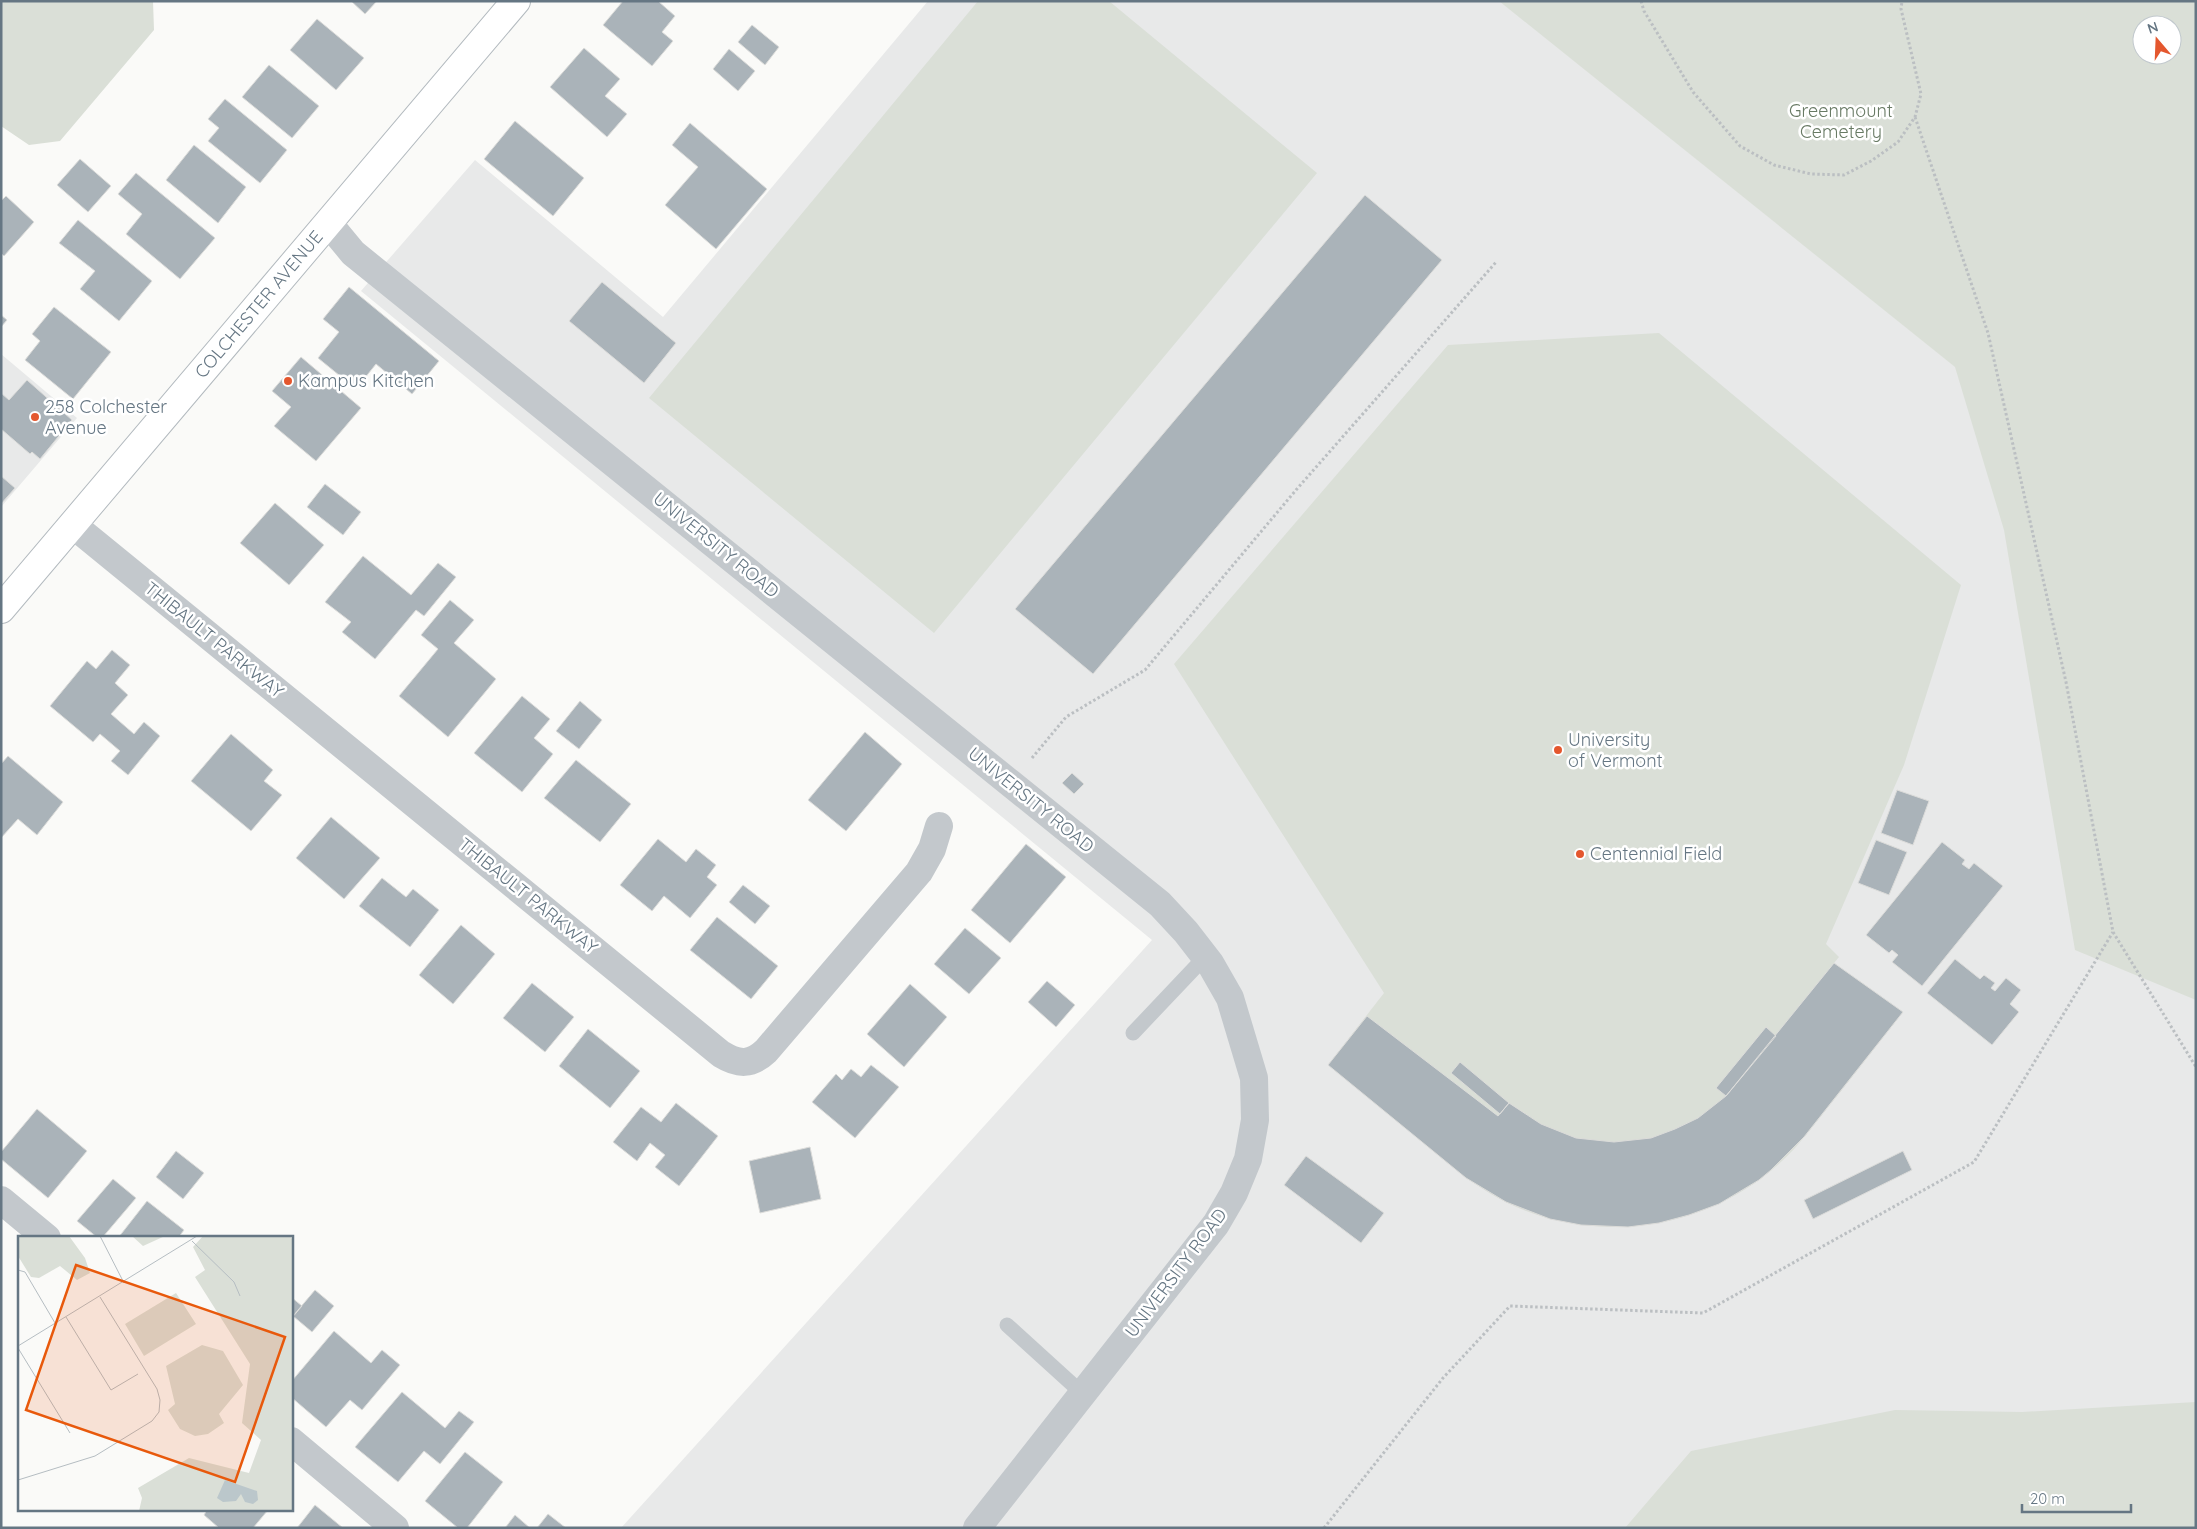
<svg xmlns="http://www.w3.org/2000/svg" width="2197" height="1529" font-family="Quicksand,sans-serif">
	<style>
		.built { fill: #e8e9e9 }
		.green { fill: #dadfd7; fill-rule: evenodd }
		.building { fill: #aab3b9; stroke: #dcdcda }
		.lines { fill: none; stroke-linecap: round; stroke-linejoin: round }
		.secondary-casing { stroke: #b3babf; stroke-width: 30 }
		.path { stroke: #bbbfc2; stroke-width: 3; stroke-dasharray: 2.5 2.5; stroke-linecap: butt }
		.service { stroke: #c3c8cc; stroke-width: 15 }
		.minor { stroke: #c3c8cc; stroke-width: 28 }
		.secondary { stroke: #fff; stroke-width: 28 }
		.poi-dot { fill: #e4572e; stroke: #fff; stroke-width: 2 }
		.labels { text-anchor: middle; stroke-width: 5; stroke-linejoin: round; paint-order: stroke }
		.park-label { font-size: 18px; fill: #687a64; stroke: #fff }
		.street-label { font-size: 18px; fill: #657683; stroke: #fff }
		.poi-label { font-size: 18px; fill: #657683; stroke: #fff; text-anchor: start }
		.inset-road { fill: none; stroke: #b5bdc2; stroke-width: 1 }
		.view { fill: #e8590c; fill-opacity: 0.15; stroke: #e8590c; stroke-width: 2.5 }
		.inset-edge { fill: none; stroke: #657683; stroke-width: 2.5 }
	</style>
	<rect width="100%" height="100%" fill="#fafaf8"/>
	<path class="built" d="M928,1H1500L2196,560V1479L2135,1528H621L1152,940L361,291L475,160L663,317Z
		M1,354L77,418L1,507Z"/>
	<path class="green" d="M1,1H153L154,30L60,141L29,145L1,126Z
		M978,1H1109L1317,173L934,633L649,398Z
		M1499,1H2196V1000L2075,950L2004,530L1955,367ZM2142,25H2172V55H2142Z
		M1659,333L1961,585L1904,765L1826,944L1839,957L1834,963L1903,1012C1882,1039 1860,1067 1838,1095C1824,1112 1810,1131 1795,1148C1750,1197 1684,1226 1617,1227C1573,1227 1529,1217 1491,1194C1467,1180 1446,1162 1425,1144C1393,1118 1361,1091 1328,1065L1384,993L1174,664L1448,345Z
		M2196,1402V1528H1625L1691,1451L1895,1410L2022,1412Z"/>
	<path class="building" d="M351,1H377L365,14Z
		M623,1H658L675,16L662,32L673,41L652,66L603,25Z
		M317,19L364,58L336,90L290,50Z
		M752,25L779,47L765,65L738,42Z
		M584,48L620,79L605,96L627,114L607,137L550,87Z
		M729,49L755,71L738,91L713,69Z
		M269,65L319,106L292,138L242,97Z
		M225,99L287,150L260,183L208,141L219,128L208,119Z
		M515,121L584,178L553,216L484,159Z
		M690,123L767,189L716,249L665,205L698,167L672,145Z
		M194,145L246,187L218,223L166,180Z
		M80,159L111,186L88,212L57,185Z
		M136,173L215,238L180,279L126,234L142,214L118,194Z
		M1365,195L1442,260L1093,674L1015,609Z
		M6,196L34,222L4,256L1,253V201Z
		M78,220L152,281L119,321L80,289L95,271L59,243Z
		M602,282L676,343L644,383L569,321Z
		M349,287L439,361L412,394L376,364L356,389L318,358L339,332L323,319Z
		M54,307L111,352L73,399L25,360L40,341L32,334Z
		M1,315L7,320L1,327Z
		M301,357L361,408L316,461L274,426L291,407L272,391Z
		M27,380L72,420L40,459L32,452L30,454L1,429V393L9,400Z
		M1,476L15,488L1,504Z
		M325,484L361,512L343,535L307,507Z
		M275,503L324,545L289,585L240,543Z
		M363,556L411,595L438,563L456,577L424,616L416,610L375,659L342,632L351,622L325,602Z
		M450,600L474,620L454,643L496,679L448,737L399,696L438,649L421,635Z
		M112,650L130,665L115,683L128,695L111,714L134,734L144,722L160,736L128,775L111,761L120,751L100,734L93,742L50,706L87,661L96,669Z
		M522,696L550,719L534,738L553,754L522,792L474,753Z
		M580,701L602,720L579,749L556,731Z
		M865,732L902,764L846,831L808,800Z
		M231,734L273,770L264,781L282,795L251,831L191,781Z
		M8,756L63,802L37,835L18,819L1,838V764Z
		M576,760L631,804L600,842L544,798Z
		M1072,773L1084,784L1074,794L1062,783Z
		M1897,790L1929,801L1913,845L1881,833Z
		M331,817L380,858L344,899L296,858Z
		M658,839L686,862L696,849L716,865L707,877L717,885L690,918L664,896L652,911L620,885Z
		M1876,840L1907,852L1889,895L1858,883Z
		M1942,842L1965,860L1962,864L1969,869L1974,863L2003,886L1922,986L1892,962L1898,955L1892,950L1889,953L1866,935Z
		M1026,844L1066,877L1010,943L971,910Z
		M382,878L406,897L413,889L439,910L410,947L359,906Z
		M743,885L770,906L755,924L729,902Z
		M717,917L778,966L751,999L690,950Z
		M461,925L495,954L453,1004L419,975Z
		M965,928L1001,958L969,994L934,964Z
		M1955,959L1980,979L1984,975L1995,983L1991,988L1995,991L2006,978L2021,990L2010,1004L2019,1012L1992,1045L1927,993Z
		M1834,963L1903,1012L1804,1137L1771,1170L1759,1180L1719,1204L1689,1215L1659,1223L1628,1227L1581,1225L1550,1219L1506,1202L1466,1178L1328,1065L1367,1016L1498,1116L1509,1103L1541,1124L1576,1138L1614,1142L1651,1138L1675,1129L1698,1118L1726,1096Z
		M1047,981L1075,1005L1056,1027L1028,1002Z
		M532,983L574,1017L545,1052L503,1018Z
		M910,984L947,1017L904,1067L867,1034Z
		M1766,1027L1776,1036L1726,1096L1716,1088Z
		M588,1029L640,1071L610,1108L559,1066Z
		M1460,1062L1509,1103L1500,1114L1451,1073Z
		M871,1065L899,1087L855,1138L812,1102L836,1074L842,1080L851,1069L861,1077Z
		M676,1103L718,1136L679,1186L655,1167L665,1155L650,1143L637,1161L613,1142L641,1107L661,1122Z
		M37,1109L87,1151L48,1198L1,1159V1152Z
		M810,1147L821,1199L760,1213L749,1161Z
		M176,1151L204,1173L183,1199L156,1177Z
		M1903,1151L1912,1170L1813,1219L1804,1200Z
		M1306,1156L1384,1213L1361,1243L1284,1185Z
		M113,1179L136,1198L102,1238H98L77,1221Z
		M147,1201L184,1230L178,1238H118Z
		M315,1290L334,1306L312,1332L293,1316Z
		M291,1297L302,1306L291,1319Z
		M334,1331L371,1363L382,1350L400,1365L362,1410L350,1400L326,1427L291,1397V1382Z
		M402,1392L445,1428L459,1411L474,1422L440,1464L424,1451L398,1482L355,1447Z
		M465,1452L503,1482L467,1528H458L425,1501Z
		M315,1505L343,1528H297Z
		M207,1510H268L253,1528H219L204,1515Z
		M548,1514L566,1528H537Z
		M515,1515L530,1528H505Z"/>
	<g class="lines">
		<defs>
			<g id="secondary">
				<path id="s1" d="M1,609L516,1"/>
			</g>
		</defs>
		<use href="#secondary" class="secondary-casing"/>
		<path class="path" d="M1641,1L1644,11L1693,92L1740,146L1774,165L1811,174L1844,175L1871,161L1898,142L1915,117L1921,94L1901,9L1902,1
			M1915,117L1988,333L2066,682L2113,932L2196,1067
			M1032,758L1066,717L1145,670L1296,490L1497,261
			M1324,1528L1443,1378L1510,1306L1703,1313L1974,1162L2113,932"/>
		<path class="service" d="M1133,1033L1205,957
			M1007,1325L1083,1394"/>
		<path class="minor" d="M329,224L353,253L1160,904L1186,932L1210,963L1230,998L1254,1078L1255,1120L1248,1159L1234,1193L1216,1224L977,1528
			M73,525L721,1054C739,1065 751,1065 766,1051L919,872L932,849L939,826
			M1,1200L47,1238
			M291,1441L395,1528"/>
		<use href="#secondary" class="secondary"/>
	</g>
	<g class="poi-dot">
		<circle cx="288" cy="381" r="5"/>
		<circle cx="35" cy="417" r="5"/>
		<circle cx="1558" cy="750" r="5"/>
		<circle cx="1580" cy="854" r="5"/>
	</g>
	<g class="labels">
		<g class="park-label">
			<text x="1841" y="117">Greenmount<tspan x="1841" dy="21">Cemetery</tspan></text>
		</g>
		<g class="street-label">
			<text dy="6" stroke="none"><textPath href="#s1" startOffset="399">COLCHESTER AVENUE</textPath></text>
			<text transform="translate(716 545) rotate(39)" y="6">UNIVERSITY ROAD</text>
			<text transform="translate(214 640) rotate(39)" y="6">THIBAULT PARKWAY</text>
			<text transform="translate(1031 800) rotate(39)" y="6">UNIVERSITY ROAD</text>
			<text transform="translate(528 896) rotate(39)" y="6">THIBAULT PARKWAY</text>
			<text transform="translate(1176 1273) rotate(-53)" y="6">UNIVERSITY ROAD</text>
		</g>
		<g class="poi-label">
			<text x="298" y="387">Kampus Kitchen</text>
			<text x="45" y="413">258 Colchester<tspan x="45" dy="21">Avenue</tspan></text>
			<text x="1568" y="746">University<tspan x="1568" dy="21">of Vermont</tspan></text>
			<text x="1590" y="860">Centennial Field</text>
		</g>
	</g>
	<g transform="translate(18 1236)">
		<rect width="275" height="275" fill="#fafaf8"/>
		<path d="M0,0H51L67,22L72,37L59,44L42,30L21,42L13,41L0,20ZM114,0H147L125,10ZM185,0H272L274,3L275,0V275H121L124,262L120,252L171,222L231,237L243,204L224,187L232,128L177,41L187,34L175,11ZM158,57L178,88L126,120L107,88ZM184,109L205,115L225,149L201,178L206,187L190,198L177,200L162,193L150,174L157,168L148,130Z" fill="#dadfd7"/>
		<path d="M207,244L239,255L240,264L235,268L227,266L223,258L218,265L205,266L199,262Z" fill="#bbc7cb"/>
		<path class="inset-road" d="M82,0L106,47M174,5L216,46L222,60M0,34L7,36L37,87M48,81L93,154L120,138M0,110L179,0M0,112L52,197M0,244L77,220L134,185L141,176L142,164L139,153L82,61"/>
		<path class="view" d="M58,29L267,101L217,246L8,174Z"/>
		<rect width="275" height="275" class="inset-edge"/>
	</g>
	<rect width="2197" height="1529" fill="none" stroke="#657683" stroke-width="5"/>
	<g transform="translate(2157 40) rotate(341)"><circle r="24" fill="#ffffff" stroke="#c1c8cd"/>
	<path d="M0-4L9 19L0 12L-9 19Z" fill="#e4572e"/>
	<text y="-8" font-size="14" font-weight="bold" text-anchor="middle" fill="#657683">N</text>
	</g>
	<path d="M2022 1504v8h109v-8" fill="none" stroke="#657683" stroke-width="2.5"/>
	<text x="2030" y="1504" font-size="15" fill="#657683" stroke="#ffffff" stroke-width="4" paint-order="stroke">20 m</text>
</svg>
